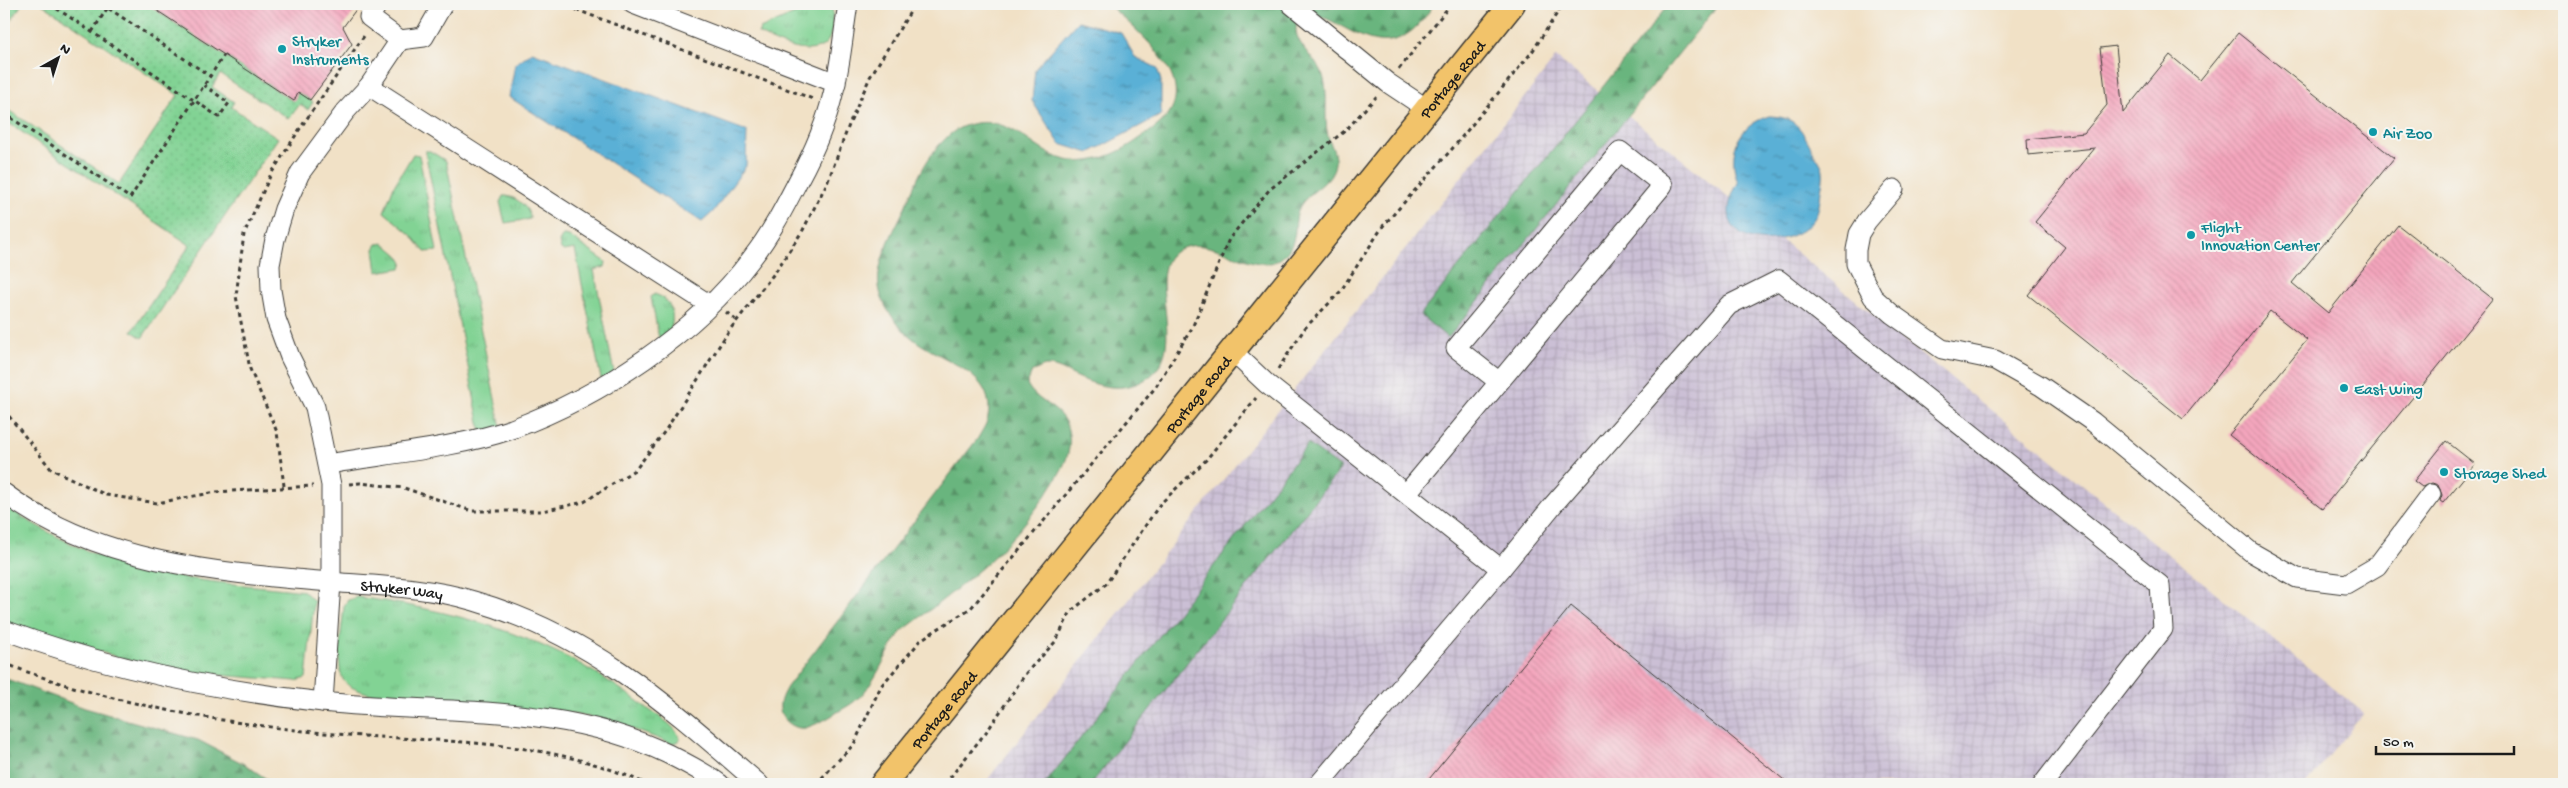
<svg xmlns="http://www.w3.org/2000/svg" width="2568" height="788" font-family="'Gochi Hand',sans-serif">
	<style>
		.industrial { fill: url(#industrial-grid) }
		.grass { fill: url(#grass-tufts); stroke: #4f7858 }
		.forest { fill: url(#forest-firs); stroke: #42684d }
		.park { fill: url(#park-dots); stroke: #4f7858 }
		.water { fill: url(#water-ripples); stroke: #3b6679 }
		.building { fill: url(#building-back-hatch) }
		.lines { fill: none; stroke-linecap: round; stroke-linejoin: round }
		.minor-casing { stroke: #3c3a36; stroke-width: 21 }
		.major-casing { stroke: #3c3a36; stroke-width: 28 }
		.path { stroke: #3c3a36; stroke-width: 3; stroke-dasharray: 4 4; stroke-linecap: butt }
		.minor { stroke: #fff; stroke-width: 19 }
		.major { stroke: #f2c36a; stroke-width: 25 }
		.culture-dot { fill: #0f9aa8; stroke: #f6f6f2; stroke-width: 2 }
		.labels { text-anchor: middle; stroke-width: 4; stroke-linejoin: round; paint-order: stroke }
		.culture-label { font-size: 16px; fill: #0d838f; stroke: #f6f6f2; text-anchor: start }
		.street-label { font-size: 16px; fill: #1c1c1c; stroke: #f6f6f2 }
	</style>
	<defs>
		<pattern id="industrial-grid" width="8" height="8" patternUnits="userSpaceOnUse" patternTransform="scale(1.25)"><rect width="8" height="8" fill="#cbbfd5"/><path d="M0 4h8M4 0v8" fill="none" stroke="#aea4b6"/></pattern>
		<pattern id="grass-tufts" width="24" height="20" patternUnits="userSpaceOnUse" patternTransform="scale(1.25)"><rect width="24" height="20" fill="#82d394"/><path d="M3 7l-1-3M5 7V3M7 7l1-3M15 17l-1-3M17 17v-4M19 17l1-3" fill="none" stroke="#70b57f"/></pattern>
		<pattern id="forest-firs" width="22" height="20" patternUnits="userSpaceOnUse" patternTransform="scale(1.25)"><rect width="22" height="20" fill="#69b57e"/><path d="M5 1l3.5 6h-7zM16 11l3.5 6h-7z" fill="#569266"/></pattern>
		<pattern id="park-dots" width="8" height="8" patternUnits="userSpaceOnUse" patternTransform="scale(1.25)"><rect width="8" height="8" fill="#82d394"/><path d="M2 2h.1M6 6h.1" fill="none" stroke="#70b57f" stroke-width="1.8" stroke-linecap="round"/></pattern>
		<pattern id="water-ripples" width="26" height="14" patternUnits="userSpaceOnUse" patternTransform="scale(1.25)"><rect width="26" height="14" fill="#5ab0d6"/><path d="M2 4q2-2 4 0t4 0M15 11q2-2 4 0t4 0" fill="none" stroke="#4a8ead"/></pattern>
		<pattern id="building-back-hatch" width="6" height="6" patternUnits="userSpaceOnUse" patternTransform="scale(1.25)"><rect width="6" height="6" fill="#f4a6bd"/><path d="M-1 5l2 2M0 0l6 6M5-1l2 2" fill="none" stroke="#d18ea2"/></pattern>
	</defs>
	<rect width="100%" height="100%" fill="#f6f6f2"/>
	<filter id="ink" filterUnits="userSpaceOnUse"><feTurbulence type="fractalNoise" baseFrequency=".02" numOctaves="2"/><feDisplacementMap in="SourceGraphic" scale="10" xChannelSelector="R" yChannelSelector="G"/><feConvolveMatrix kernelMatrix="1 2 1 2 8 2 1 2 1" color-interpolation-filters="sRGB"/></filter>
	<filter id="wash" filterUnits="userSpaceOnUse"><feTurbulence type="fractalNoise" baseFrequency=".0096" numOctaves="4" result="noise"/><feDisplacementMap in="SourceGraphic" scale="20" xChannelSelector="R" yChannelSelector="G"/><feGaussianBlur stdDeviation="1.12" result="paint"/><feColorMatrix in="noise" values="0 0 0 0 0 0 0 0 0 0 0 0 0 0 0 0 0 1.4 0 .05"/><feComposite in="paint" operator="in"/></filter>
	<g filter="url(#wash)">
		<rect width="100%" height="100%" fill="#f1e1c6"/>
		<path class="industrial" d="M1556,57L2364,713L2306,784H984Z"/>
		<path class="grass" d="M817,4H833C832,15 834,29 829,39C817,62 775,43 758,33L760,29Z
			M425,151H430L446,161L501,428L481,432Z
			M413,154L419,155L437,251L425,252L411,235L384,212L394,186Z
			M503,196C514,195 530,207 530,219L505,223L500,202Z
			M563,235L569,236L606,262L605,267L594,270L614,373L601,379L575,249L564,251L561,249L559,242Z
			M384,243L399,256L403,263L401,268L377,272L374,249L377,244Z
			M654,294C673,299 675,316 670,332L659,339L651,297Z
			M4,505C41,530 81,551 123,564C181,582 244,584 304,591L314,601L306,678L296,681L178,672L145,665L4,623Z
			M357,597C466,612 560,640 648,709C658,716 678,727 680,740L672,744C641,732 610,720 578,715C538,708 363,708 344,681C334,667 343,624 344,606L348,600Z"/>
		<path class="forest" d="M1108,4H1434C1382,89 1335,0 1301,17C1284,36 1315,57 1322,73C1330,92 1323,116 1328,136C1331,146 1336,153 1335,163C1333,183 1310,190 1300,206C1293,219 1298,235 1290,248C1264,290 1218,231 1180,249C1138,268 1194,349 1146,379C1122,394 1096,386 1073,375C1065,371 1056,366 1047,366C1042,366 1037,370 1032,372L1027,384C1038,406 1065,405 1069,435C1072,456 1060,473 1049,490C1010,551 959,588 902,631C885,652 877,684 855,701C849,706 842,709 836,713C827,719 815,725 805,728C794,730 781,719 780,709C779,701 783,694 787,687L978,438C981,432 987,424 988,417C997,372 938,360 912,338C902,330 894,320 887,309C881,299 877,285 879,273C882,253 892,234 901,216C913,189 924,158 946,138C955,129 964,125 976,123C1017,117 1034,156 1072,161C1094,164 1119,153 1136,141C1146,134 1158,127 1166,117C1200,78 1133,28 1108,4Z
			M1669,4H1719L1448,338L1420,315Z
			M1308,444L1341,468L1091,784H1045Z
			M4,678L85,708L198,740L246,765L274,784H4Z"/>
		<path class="park" d="M4,4H22L4,31Z
			M42,4H147L293,101L298,92L313,102L308,110L300,104L289,119L220,74L212,87L234,102L231,107L278,138L142,338L132,331L190,245L4,120V107L119,184L178,95Z"/>
		<path class="water" d="M1078,21L1121,33L1135,57L1157,68L1161,81V115L1089,153L1060,144L1032,101L1035,69Z
			M532,52L747,131L746,166L713,212L702,222L509,97L515,64Z
			M1769,116C1796,117 1800,127 1813,151C1816,157 1823,165 1823,171C1824,177 1822,185 1821,190C1820,201 1819,214 1811,223C1782,254 1702,246 1738,183C1727,153 1737,126 1769,116Z"/>
		<g id="blocks">
			<path class="building" d="M147,4H360L343,27L352,44L310,100L298,92L294,101Z
				M2238,33L2394,158L2292,283L2328,313L2398,225L2493,299L2322,509L2229,435L2307,340L2270,311L2183,419L2028,295L2065,247L2035,222L2095,148L2028,155L2027,139L2084,133L2107,105L2100,48L2116,46L2123,113L2170,55L2200,80Z
				M2446,441L2475,464L2443,503L2440,501L2442,495L2438,485L2432,483L2422,487L2414,481Z
				M1571,606L1789,784H1425Z"/>
		</g>
	</g>
	<g filter="url(#ink)">
		<use href="#blocks" fill-opacity="0" stroke="#3c3a36" stroke-width="1"/>
		<g class="lines">
			<defs>
				<g id="minor">
					<path d="M378,4L369,17L400,40L424,37L443,4"/>
					<path d="M633,4L836,83"/>
					<path d="M1291,4L1388,83L1427,109"/>
					<path d="M369,86L710,305"/>
					<path d="M1894,189L1867,221L1859,234L1856,250V264L1873,297L1892,314L1942,349L1995,360L2041,386L2093,422L2251,552L2297,578L2346,584L2377,566L2431,494"/>
					<path d="M1232,351L1267,384L1501,569L1553,505L1729,305L1779,280L2160,585L2163,629L2043,784"/>
					<path d="M328,464C386,454 457,448 512,429C601,396 695,334 752,258C771,234 785,206 799,179C813,153 826,123 833,94C841,65 843,34 848,4"/>
					<path id="s1" d="M4,493C101,566 225,573 342,583C386,586 431,588 474,601C592,635 669,706 759,784"/>
					<path d="M1407,493L1663,185L1620,151L1456,348L1498,381"/>
					<path d="M4,630C107,668 214,690 323,702C441,715 558,701 668,754C686,763 704,772 720,784"/>
					<path d="M323,702L331,582V485L315,407L290,357L276,319L271,290L270,265L275,239L284,209L300,173L345,112L369,86L400,40"/>
					<path d="M1319,784L1501,569"/>
				</g>
				<g id="major">
					<path id="s2" d="M883,784L1512,4"/>
				</g>
			</defs>
			<use href="#minor" class="minor-casing"/>
			<use href="#major" class="major-casing"/>
			<path class="path" d="M50,4L219,117L229,103L204,85
				M102,4L210,76
				M561,4L813,99
				M92,32L110,4
				M1399,69L1451,4
				M4,113L130,198L224,55
				M726,312L737,321
				M1278,369L1305,328L1340,292L1383,226L1452,149L1532,52L1563,4
				M4,410L51,469L106,495L157,503L216,492L313,486
				M349,484L360,483L404,488L472,511H542L584,502L636,469L665,431L728,332L776,271L803,230L828,181L849,125L870,77L915,4
				M284,486L277,432L250,369L236,296L244,234L271,174L301,127L364,36
				M4,663C100,702 221,723 324,733C433,743 545,736 646,784
				M816,784L854,744L881,686L922,639L971,608L1155,388L1192,328L1229,239L1269,190L1346,130L1376,97
				M945,784L990,727L1026,673L1056,641L1071,611L1106,584L1160,504L1206,460L1256,398"/>
			<use href="#minor" class="minor"/>
			<use href="#major" class="major"/>
		</g>
	</g>
	<g class="culture-dot">
		<circle cx="282" cy="49" r="5"/>
		<circle cx="2373" cy="132" r="5"/>
		<circle cx="2191" cy="235" r="5"/>
		<circle cx="2344" cy="388" r="5"/>
		<circle cx="2444" cy="472" r="5"/>
	</g>
	<g class="labels">
		<g class="culture-label">
			<text x="292" y="46">Stryker<tspan x="292" dy="18">Instruments</tspan></text>
			<text x="2383" y="138">Air Zoo</text>
			<text x="2201" y="232">Flight<tspan x="2201" dy="18">Innovation Center</tspan></text>
			<text x="2354" y="394">East Wing</text>
			<text x="2454" y="478">Storage Shed</text>
		</g>
		<g class="street-label">
			<text dy="6" stroke="none"><textPath href="#s2" startOffset="906">Portage Road</textPath></text>
			<text dy="6" stroke="none"><textPath href="#s2" startOffset="501">Portage Road</textPath></text>
			<text dy="6" stroke="none"><textPath href="#s1" startOffset="415">Stryker Way</textPath></text>
			<text dy="6" stroke="none"><textPath href="#s2" startOffset="96">Portage Road</textPath></text>
		</g>
	</g>
	<rect width="2568" height="788" fill="none" stroke="#f6f6f2" stroke-width="20"/>
	<g transform="translate(58 58) rotate(39)" stroke="#f6f6f2" stroke-width="4" paint-order="stroke">
	<path d="M0-4L9 19L0 12L-9 19Z" fill="#1c1c1c"/>
	<text y="-8" font-size="14" font-weight="bold" text-anchor="middle" fill="#1c1c1c">N</text>
	</g>
	<path d="M2376 746v8h138v-8" fill="none" stroke="#1c1c1c" stroke-width="2.5"/>
	<text x="2383" y="746" font-size="15" fill="#1c1c1c" stroke="#f6f6f2" stroke-width="4" paint-order="stroke">50 m</text>
</svg>
